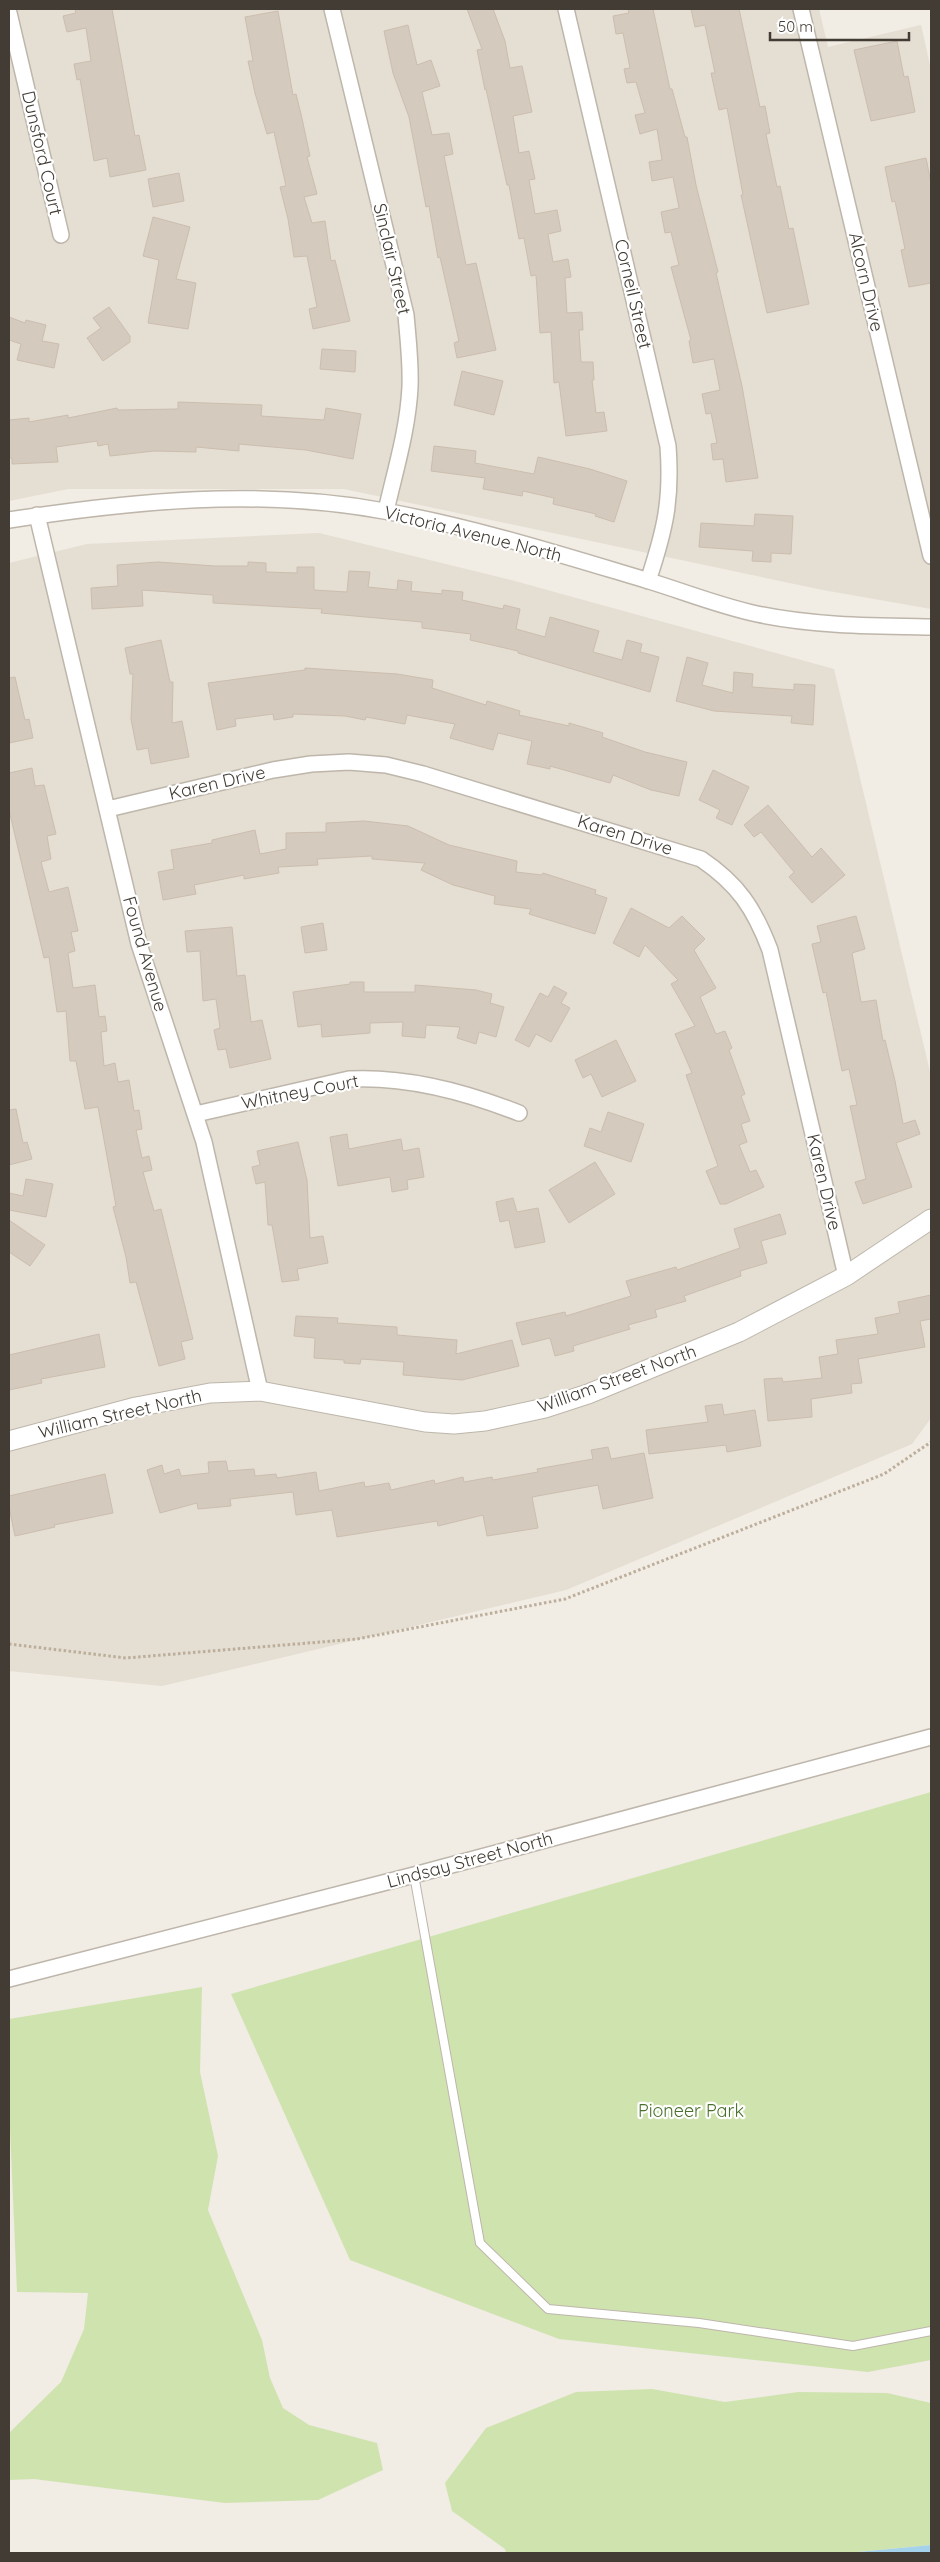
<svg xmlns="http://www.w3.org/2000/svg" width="940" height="2562" font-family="Quicksand,sans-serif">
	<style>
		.residential { fill: #e4ded3 }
		.green { fill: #cfe3af }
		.water { fill: #a4d2ea }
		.building { fill: #d5cabe; stroke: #ccbeae }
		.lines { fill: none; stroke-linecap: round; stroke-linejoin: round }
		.service-casing { stroke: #beb6ab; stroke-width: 10 }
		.minor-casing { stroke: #beb6ab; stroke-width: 18 }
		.tertiary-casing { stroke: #beb6ab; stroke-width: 21 }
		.path { stroke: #bcae9a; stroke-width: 3; stroke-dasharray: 2.5 2.5; stroke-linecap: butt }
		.service { stroke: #fff; stroke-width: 8 }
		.minor { stroke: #fff; stroke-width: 15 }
		.tertiary { stroke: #fff; stroke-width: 19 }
		.labels { text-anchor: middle; stroke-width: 4.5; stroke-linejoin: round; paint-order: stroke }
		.street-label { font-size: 18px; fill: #423c35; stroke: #fff }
		.park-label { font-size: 18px; fill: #4a702c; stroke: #fff }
	</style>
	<rect width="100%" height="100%" fill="#f1ece4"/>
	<path class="residential" d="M9,9H819L828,47L921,25L931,70V609L823,590L344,489H68L9,501Z
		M319,533L511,580L834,669L931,1076V1418L912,1444L566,1590L162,1686L9,1671V563L87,544Z"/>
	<path class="green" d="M931,1792V2360L868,2372L559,2339L350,2260L231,1994Z
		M202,1987L200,2072L218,2156L208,2210L262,2340L270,2378L283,2408L309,2425L377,2443L383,2470L318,2500L225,2503L34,2479L9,2480V2433L61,2382L84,2329L88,2293L17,2292L9,2105V2019Z
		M652,2389L725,2402L798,2392L887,2393L931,2403V2545L848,2553H506L505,2549L452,2511L445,2483L486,2428L576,2392Z"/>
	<path class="water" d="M931,2545V2553H848Z"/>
	<path class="building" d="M75,9H112L135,136L139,135L146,170L110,177L107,158L94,161L80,79L77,80L74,64L91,61L86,28L67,32L63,16L76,13Z
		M467,9H493L505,41L510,68L522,66L532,112L513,116L519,153L529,151L535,179L529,180L535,214L557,210L561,231L548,234L553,262L568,259L571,277L565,278L567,313L582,312L583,330H579L581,362H593L594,380H592L596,413L604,412L607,431L566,436L559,382L554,383L551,332L540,333L536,275L531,276L524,238L519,239L509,185H507L486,89L485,90L477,50L482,49Z
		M628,9H653L670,89H672L685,137H687L696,185L718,272L716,273L742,386L758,478L726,482L723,459L713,460L711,444L717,443L711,413L706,414L702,394L720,390L714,359L693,363L689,341L691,340L671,267L679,265L671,232L665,233L661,212L679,208L673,177L652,181L649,162L662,160L657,129L640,134L635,115L645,113L636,82L627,83L624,69L630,68L623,33L616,34L613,16L629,13Z
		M691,9H739L760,107L765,106L770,133L766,134L777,187L780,186L789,229L793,228L809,304L767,313L741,195H743L727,108L719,110L711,73H715L705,25L695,27Z
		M278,11L293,95L296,94L301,114L310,156L307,157L317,194L304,197L312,223L325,221L331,261L335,260L350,321L313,329L309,309L317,307L307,256L294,257L288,219L280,187L286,186L274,132L267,134L255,93L248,61H253L245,17Z
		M408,25L417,65L431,60L440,86L422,92L432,135L449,133L453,154L444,156L466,265L476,263L496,350L457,358L454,343L459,341L440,257L438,258L429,206L426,207L409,117L393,73L384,31Z
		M897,41L904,77L908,76L915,112L871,121L854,50Z
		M926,158L931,183V283L909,287L901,250L905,249L895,201L892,202L885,167Z
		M179,173L184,201L153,207L148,179Z
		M153,217L190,227L176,279L196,283L188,329L148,323L159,260L143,256Z
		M109,307L130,336V342L103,361L87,338L101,328L93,318Z
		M9,317L25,323L26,320L46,325L42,341L59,344L54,368L17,360L21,344L9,340Z
		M322,349L356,351L355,372L320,369Z
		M462,371L503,381L494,415L454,405Z
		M178,402L262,405L261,416L324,420L326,408L361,414L353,459L306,450L239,444V451L196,447V452L154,451L110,456L108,444L98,446L97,441L56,447L58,462L12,464V458H9V420L29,418V422L68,415V418L117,408L118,410L178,409Z
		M434,446L476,451L475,463L534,474L538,457L590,469L627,481L614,522L595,516L596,514L553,504L554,498L523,491L522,496L483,489L485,478L431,471Z
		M755,514L793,516L791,554L771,553V562L752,561L753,551L699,547L701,523L754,526Z
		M158,562L215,566H248V562L266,563V572L297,573V567H314V590L347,592L349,571L370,572L368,587L397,590L398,580L412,582L411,591L442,594V590L463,592L462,600L503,609L504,605L520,609L516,629L545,637L550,617L599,631L593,652L622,660L627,640L642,644L640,652L659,657L650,692L518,653V651L470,640L471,634L422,628V622L321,613L322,609L213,603V595L142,590L143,606L92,609L91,588L118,586L117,565Z
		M161,640L170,682H173L172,723L182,721L189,757L151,764L148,748L137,750L131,719L133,674H130L125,648Z
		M687,657L708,663L702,685L733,693L734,672L753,674L752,687L794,690V684L815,685L813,725L791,723L792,716L714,711L676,701Z
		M305,668L397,674L433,680L432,688L486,705L487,701L520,711L519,715L569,726V723L603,733L602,737L645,752L687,762L679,796L651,790L613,775L610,783L550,766V769L527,764L532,741L498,733L493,750L450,738L455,724L407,715L405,724L366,717L365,720L345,716L293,714V717L274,720L273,714L235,719L236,726L217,730L208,683L305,670Z
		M15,677L25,720L29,719L33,738L9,743V678Z
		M32,768L35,786L44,785L56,834L47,836L51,859L41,862L49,892L68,887L78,931L71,932L75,951L68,953L73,988L95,985L99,1017L105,1016L107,1031L101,1032L104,1066L115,1063L118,1082L129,1080L134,1111L139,1110L142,1129L136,1130L142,1158L149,1156L152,1170L143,1172L154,1211L161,1209L193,1339L181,1342L185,1359L159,1366L136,1282L130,1283L126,1257L113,1207L116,1206L98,1107L85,1109L76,1061H70L66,1011L57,1012L49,957L44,958L9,810V773Z
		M713,770L749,787L732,825L716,818L720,810L699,800Z
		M768,805L812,857L821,848L845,875L812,903L789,877L794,872L761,832L754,837L744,825Z
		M364,821L408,826L449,845L517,861L516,872L542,875L543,873L596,890L595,894L607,898L595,934L529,914L531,909L494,904L495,896L453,885L421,870L425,863L372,859V856L317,859L318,865L278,867L279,873L244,879V875L194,885L196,894L163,900L158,872L174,869L171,850L212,843V840L255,830L260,854L286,849V833L326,832V823Z
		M631,908L669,928L682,916L705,939L694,950L716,988L700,997L716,1034L725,1031L732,1048L729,1050L745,1094L741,1096L750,1121L741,1124L747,1142L739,1145L750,1172L756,1170L764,1187L726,1204H720L706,1171L718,1166L686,1075L692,1073L675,1034L695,1026L671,984L678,980L645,945L639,957L613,943Z
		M856,916L865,949L852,953L861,1002L876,1000L883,1041L885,1040L895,1081L903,1124L915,1120L920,1134L896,1143L912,1187L863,1204L855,1182L866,1179L850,1106L857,1105L849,1069L842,1071L826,992L823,993L812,944L821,942L817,926Z
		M323,923L327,950L305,953L301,927Z
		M232,927L237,976L245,975L251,1022L262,1020L271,1059L230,1068L226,1049L218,1050L214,1030L220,1028L216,999L203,1001L200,951L187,952L185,931Z
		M350,982H364V992H415V985L476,990L492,994L490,1003L504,1007L496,1037L479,1032L476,1044L457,1038L460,1027L426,1025L425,1038L402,1036L403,1022L370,1023V1033L322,1037L321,1024L298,1027L293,992L350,984Z
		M554,986L567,993L561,1003L570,1008L551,1042L536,1034L529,1047L515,1040L540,993L548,997Z
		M616,1040L636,1081L602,1097L591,1074L583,1078L575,1060Z
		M16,1109L23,1143L27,1142L32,1159L9,1165V1110Z
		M608,1112L644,1124L631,1162L584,1146L590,1128L601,1132Z
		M347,1134L349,1149L401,1139L403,1151L419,1148L424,1177L407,1180L408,1189L392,1192L390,1177L338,1186L330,1137Z
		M298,1142L307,1180L310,1238L323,1236L328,1263L297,1269L299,1280L282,1282L272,1225H268L265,1182L256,1184L252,1167L260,1165L257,1151Z
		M595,1162L615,1194L569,1223L549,1190Z
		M26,1179L53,1184L46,1217L9,1210V1193L23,1196Z
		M513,1198L517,1212L538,1208L545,1242L515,1248L509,1220L500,1222L496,1202Z
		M780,1214L786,1234L761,1241L767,1263L740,1271L741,1276L684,1296L686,1301L655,1310L657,1317L628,1325L630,1329L573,1346L574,1351L555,1356L550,1338L522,1345L516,1323L565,1312L566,1316L631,1296L626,1281L676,1267L677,1270L740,1248L734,1229Z
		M9,1220L45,1245L30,1266L9,1252Z
		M931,1295V1319L920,1321L925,1347L858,1359L862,1383L851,1384L852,1393L811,1399L812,1417L768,1421L764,1379L782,1378L783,1382L822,1378L819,1357L838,1354L836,1340L878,1334L875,1318L900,1313L898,1302Z
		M296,1316L338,1318L337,1323L397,1327V1335L457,1340L456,1354L512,1340L519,1366L462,1380L403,1375L404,1362L361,1359L360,1364L344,1363V1360L314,1358L315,1338L294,1336Z
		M99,1334L105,1367L41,1379L42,1383L9,1390V1355Z
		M722,1404L724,1415L755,1410L761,1446L727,1452L726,1445L649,1454L646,1430L708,1422L705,1406Z
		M608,1447L611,1459L644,1453L653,1498L603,1509L598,1485L532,1497L538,1528L487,1536L483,1515L438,1526L437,1521L337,1537L332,1510L296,1515L293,1492L230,1499L231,1506L198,1509L197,1503L160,1513L147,1470L162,1465L164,1474L179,1469L181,1476L209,1473L208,1462L226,1461L228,1471L254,1469L255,1476L276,1474L277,1478L316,1472L319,1491L364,1482L365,1487L389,1483L391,1490L434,1480L435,1484L463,1477L464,1482L492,1477L493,1480L538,1472L537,1469L593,1459L591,1450Z
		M105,1474L113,1513L54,1525L55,1527L15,1536L9,1507V1496Z"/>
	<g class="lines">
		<defs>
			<path id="service" d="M414,1875L480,2243L548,2309L699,2323L853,2346L931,2331"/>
			<path id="minor" d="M332,9L406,315C408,339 411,363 410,387C408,429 395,471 386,511
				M566,9L668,446C672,500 665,530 648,581
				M801,9L931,556
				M9,13L61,235
				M37,515L139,944L204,1142L260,1391
				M9,520C133,501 259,488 384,511C474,527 562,555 649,581C685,592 720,606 757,614C814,626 873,626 931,627
				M108,809L273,770L311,764L349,762L386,765L423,774L701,859C738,884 754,908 770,950L846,1276
				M196,1114L349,1079C407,1076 466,1092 519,1113
				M9,1979L414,1875L931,1737"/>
			<path id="tertiary" d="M9,1441L136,1407L210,1393L260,1391L425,1422L454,1424L485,1421L545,1408L588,1394L739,1332L846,1276L931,1219"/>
		</defs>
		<use href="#service" class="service-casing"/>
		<use href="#minor" class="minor-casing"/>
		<use href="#tertiary" class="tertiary-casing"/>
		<path class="path" d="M9,1644L126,1658L357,1639L565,1599L884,1474L931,1442"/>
		<use href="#service" class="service"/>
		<use href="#minor" class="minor"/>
		<use href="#tertiary" class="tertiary"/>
	</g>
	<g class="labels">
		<g class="street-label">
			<text transform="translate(42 153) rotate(77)" y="6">Dunsford Court</text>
			<text transform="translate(392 259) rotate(77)" y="6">Sinclair Street</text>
			<text transform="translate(866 282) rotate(77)" y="6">Alcorn Drive</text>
			<text transform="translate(633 294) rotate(77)" y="6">Corneil Street</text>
			<text transform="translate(473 534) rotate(14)" y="6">Victoria Avenue North</text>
			<text transform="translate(217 783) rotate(-13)" y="6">Karen Drive</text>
			<text transform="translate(625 835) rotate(17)" y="6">Karen Drive</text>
			<text transform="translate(145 954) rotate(74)" y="6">Found Avenue</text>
			<text transform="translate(300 1092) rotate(-11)" y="6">Whitney Court</text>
			<text transform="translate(824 1182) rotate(77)" y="6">Karen Drive</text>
			<text transform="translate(617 1379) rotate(-20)" y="6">William Street North</text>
			<text transform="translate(120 1414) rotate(-13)" y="6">William Street North</text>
			<text transform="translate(470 1860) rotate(-15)" y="6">Lindsay Street North</text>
		</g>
		<g class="park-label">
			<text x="691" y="2117">Pioneer Park</text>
		</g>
	</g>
	<rect width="940" height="2562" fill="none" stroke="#423c35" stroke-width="20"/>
	<path d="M770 32v8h139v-8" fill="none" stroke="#423c35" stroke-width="2.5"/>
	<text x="778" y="32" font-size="15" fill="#423c35" stroke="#ffffff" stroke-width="4" paint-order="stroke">50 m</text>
</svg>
